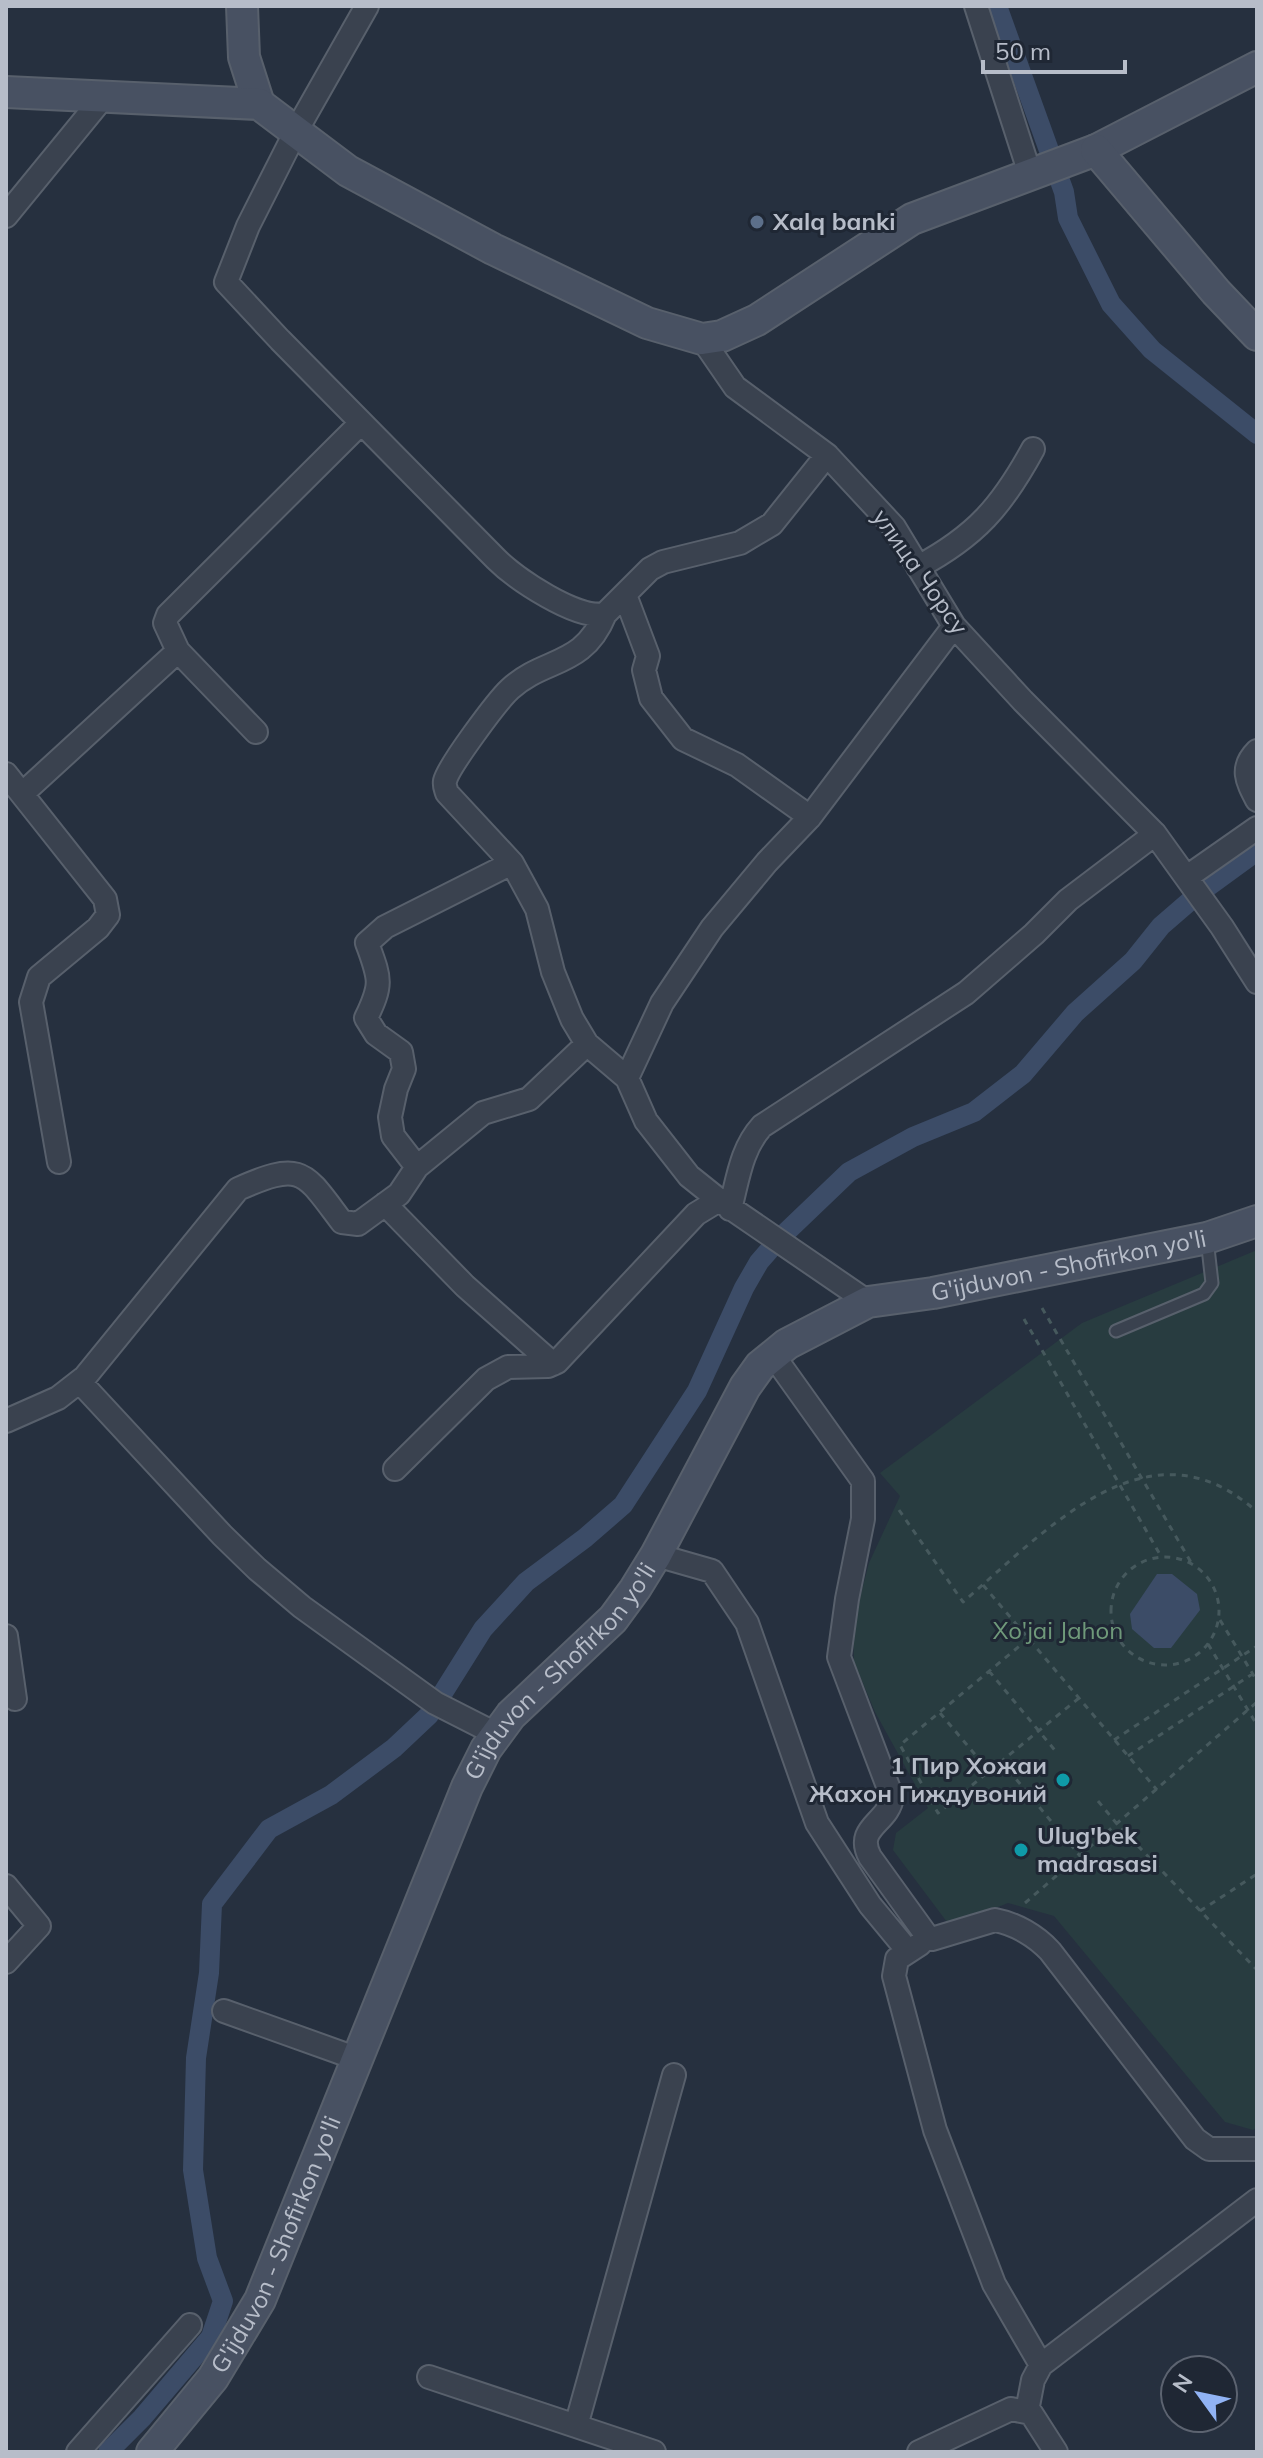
<svg xmlns="http://www.w3.org/2000/svg" width="1263" height="2458" font-family="Mulish,sans-serif">
	<style>
		.green { fill: #283c40 }
		.water { fill: #3c4c67 }
		.lines { fill: none; stroke-linecap: round; stroke-linejoin: round }
		.canal { stroke: #3c4c67; stroke-width: 20 }
		.service-casing { stroke: #58606c; stroke-width: 15 }
		.minor-casing { stroke: #58606c; stroke-width: 26 }
		.secondary-casing { stroke: #58606c; stroke-width: 34 }
		.path { stroke: #46595d; stroke-width: 3; stroke-dasharray: 6 6; stroke-linecap: butt }
		.service { stroke: #3a424f; stroke-width: 11 }
		.minor { stroke: #3a424f; stroke-width: 22 }
		.secondary { stroke: #485162; stroke-width: 30 }
		.service-dot { fill: #5c6f8a; stroke: #1f2734; stroke-width: 3 }
		.culture-dot { fill: #0f9aa8; stroke: #1f2734; stroke-width: 3 }
		.labels { text-anchor: middle; stroke-width: 6; stroke-linejoin: round; paint-order: stroke }
		.poi-label { font-size: 24px; font-weight: bold; fill: #b7bdc9; stroke: #1f2734; text-anchor: start }
		.street-label { font-size: 24px; fill: #b7bdc9; stroke: #1f2734 }
		.park-label { font-size: 24px; fill: #6f997a; stroke: #1f2734 }
	</style>
	<rect width="100%" height="100%" fill="#26303f"/>
	<path class="green" d="M1257,1250V2127L1253,2130L1225,2122L1054,1916L1008,1903L950,1926L893,1850L896,1833L928,1808L875,1712L854,1662L853,1624L869,1563L900,1496L880,1473L1082,1323Z"/>
	<path class="water" d="M1157,1574H1172L1197,1594L1200,1610L1171,1648H1154L1132,1629L1130,1614Z"/>
	<g class="lines">
		<path class="canal" d="M997,6L1064,192L1068,218L1111,304L1152,350L1257,434
			M108,2452L142,2418L211,2337L223,2301L207,2258L193,2170L196,2058L209,1973L212,1904L269,1829L331,1795L394,1748L429,1715L483,1629L526,1582L585,1538L623,1505L697,1391L744,1288L759,1262L780,1238L849,1172L913,1137L974,1112L1023,1074L1075,1013L1133,961L1161,926L1198,894L1257,851"/>
		<defs>
			<path id="service" d="M1116,1331L1204,1294L1212,1283L1207,1239"/>
			<path id="minor" d="M367,6L295,133L248,226L226,282L280,340L496,559C516,579 577,620 605,614L650,569L663,562L740,543L772,524L827,455
				M976,6L1030,174
				M6,216L105,95
				M702,339L735,387L827,455L894,527L954,626L1023,701L1155,834L1222,927L1257,982
				M918,567C976,536 1002,506 1033,449
				M625,595L648,656L644,670L651,698L683,739L737,765L810,817
				M605,614C583,668 545,657 510,689C497,701 448,767 445,781C444,786 446,789 447,793L512,863L537,909L553,972L572,1019L587,1044L627,1078L646,1121L689,1176L719,1200
				M178,651L256,732
				M1257,751C1240,768 1247,781 1257,800
				M6,774L105,899L108,915L98,928L39,977L31,1002L59,1162
				M22,794L178,651L165,623L168,615L361,423
				M1187,877L1257,828
				M627,1078L662,1003L712,928L767,862L810,817L954,626
				M417,1167L393,1136L390,1117L396,1089L404,1069L401,1052L376,1034L366,1018C383,983 380,979 367,943L385,927L512,863
				M385,1204L465,1286L553,1364
				M730,1209C738,1179 741,1149 762,1126L966,993L1034,934L1068,900L1155,834
				M773,1355L863,1481V1519L847,1599L839,1657L892,1797C889,1823 854,1827 870,1857L927,1936L932,1939L995,1920C1016,1924 1036,1936 1050,1951L1195,2139L1209,2149H1257
				M80,1382L222,1535L257,1569L302,1607L435,1703L496,1734
				M6,1421L58,1398L85,1377L238,1189C303,1160 304,1172 342,1222L358,1224L399,1194L417,1167L483,1113L529,1099L587,1044
				M395,1469L486,1379L508,1367L548,1366L557,1362L696,1214L719,1200L868,1302
				M656,1555L712,1571L747,1623L817,1823L870,1905L908,1951
				M6,1636L15,1699
				M6,1886L39,1926L6,1962
				M920,1944L897,1959L894,1976L935,2130L994,2284L1041,2365
				M224,2011L358,2059
				M429,2377L654,2452
				M1027,2411L1033,2380L1041,2365L1257,2200
				M576,2426L674,2075
				M78,2452L190,2325
				M919,2452L1011,2409L1031,2413L1056,2452"/>
			<g id="secondary">
				<path d="M242,6L244,57L259,104"/>
				<path d="M6,92L259,104L348,171L493,249L647,323L702,339L722,336L757,320L912,219L1096,150L1257,67"/>
				<path d="M1096,150L1216,292L1257,335"/>
				<path id="s1" d="M152,2452L213,2378L260,2300L467,1787L486,1749L511,1715L613,1619L635,1589L656,1555L745,1387L760,1366L787,1344L868,1302L933,1293L1207,1238L1257,1221"/>
			</g>
		</defs>
		<use href="#service" class="service-casing"/>
		<use href="#minor" class="minor-casing"/>
		<use href="#secondary" class="secondary-casing"/>
		<path class="path" d="M1042,1308L1192,1564
			M1024,1319L1162,1558
			M899,1510L963,1602C1045,1532 1149,1414 1257,1512
			M1111 1611a54 54 0 1 1 108 0a54 54 0 1 1-108 0Z
			M983,1585L1157,1790
			M1220,1620L1257,1681
			M1028,1639L900,1745L938,1813L1079,1698
			M1208,1644L1257,1725
			M989,1671L1058,1754
			M940,1713L989,1771
			M1114,1740L1257,1646
			M1128,1756L1257,1671
			M1001,1761L1080,1856
			M1098,1801L1117,1824L1257,1970
			M1025,1903L1257,1702
			M1200,1911L1257,1874"/>
		<use href="#service" class="service"/>
		<use href="#minor" class="minor"/>
		<use href="#secondary" class="secondary"/>
	</g>
	<circle class="service-dot" cx="757" cy="222" r="8"/>
	<g class="culture-dot">
		<circle cx="1063" cy="1780" r="8"/>
		<circle cx="1021" cy="1850" r="8"/>
	</g>
	<g class="labels">
		<g class="poi-label">
			<text x="773" y="230">Xalq banki</text>
			<text x="1047" y="1774" text-anchor="end">1 Пир Хожаи<tspan x="1047" dy="28">Жахон Гиждувоний</tspan></text>
			<text x="1037" y="1844">Ulug'bek<tspan x="1037" dy="28">madrasasi</tspan></text>
		</g>
		<g class="street-label">
			<text transform="translate(920 572) rotate(55)" y="8">улица Чорсу</text>
			<text dy="8" stroke="none"><textPath href="#s1" startOffset="1588">G'ijduvon - Shofirkon yo'li</textPath></text>
			<text dy="8" stroke="none"><textPath href="#s1" startOffset="890">G'ijduvon - Shofirkon yo'li</textPath></text>
			<text dy="8" stroke="none"><textPath href="#s1" startOffset="244">G'ijduvon - Shofirkon yo'li</textPath></text>
		</g>
		<g class="park-label">
			<text x="1058" y="1639">Xo'jai Jahon</text>
		</g>
	</g>
	<rect width="1263" height="2458" fill="none" stroke="#b7bdc9" stroke-width="16"/>
	<g transform="translate(1199 2394) rotate(303)"><circle r="38" fill="#1f2734" stroke="#5c6370" stroke-width="2"/>
	<path d="M0-6L14 30L0 20L-14 30Z" fill="#91b3f4"/>
	<text y="-12" font-size="22" font-weight="bold" text-anchor="middle" fill="#b7bdc9">N</text>
	</g>
	<path d="M983 60v12h142v-12" fill="none" stroke="#b7bdc9" stroke-width="4"/>
	<text x="995" y="60" font-size="24" fill="#b7bdc9" stroke="#1f2734" stroke-width="6" paint-order="stroke">50 m</text>
</svg>
